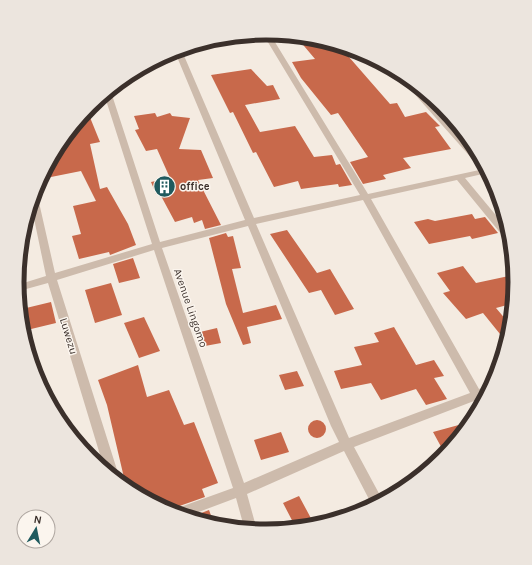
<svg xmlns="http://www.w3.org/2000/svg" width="532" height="565" font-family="Karla,sans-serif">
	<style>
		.building { fill: #c8694b }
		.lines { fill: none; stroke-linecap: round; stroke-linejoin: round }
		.street { fill: #cdbbac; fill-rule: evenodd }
		.labels { text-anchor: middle; stroke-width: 3; stroke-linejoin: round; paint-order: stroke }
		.poi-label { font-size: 11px; font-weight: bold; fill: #3b302b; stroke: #fbf5ee; text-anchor: start }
		.street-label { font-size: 11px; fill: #3b302b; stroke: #fbf5ee }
		.rim { fill: none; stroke: #3b302b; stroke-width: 5 }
	</style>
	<rect width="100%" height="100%" fill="#f4ebe1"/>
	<path class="building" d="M299,40L342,49L390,104L397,103L405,117L426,112L440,126L435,127L451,149L403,158L411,168L383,175L386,179L363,184L350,162L368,157L338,113L331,115L301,78L292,62L315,59Z
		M251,69L267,86L273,85L280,99L245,105L260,132L295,126L314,157L332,155L336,165L340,164L352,185L339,187L338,184L301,189L298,181L274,187L256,152L253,153L233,112L230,113L211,75Z
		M87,110L100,142L90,144L100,189L107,187L128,224L136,245L110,255L109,252L79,259L72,236L81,234L73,206L96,201L81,171L41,179Z
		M155,113L157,117L170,113L172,116L190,118L179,149L201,150L213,178L198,180L221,225L205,229L202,220L194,223L192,217L175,222L160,194H156L151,182L170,178L157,149L146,151L135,130L139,129L134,116Z
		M472,214L475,219L485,217L498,233L472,239L470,236L429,244L414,222L428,219L435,221Z
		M287,230L317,273L330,269L354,309L335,315L321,290L309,293L270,234Z
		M226,233L228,237L233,236L241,268L232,269L243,313L276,305L282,319L247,327L251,343L243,345L226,304L209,238Z
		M133,258L140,278L119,283L113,264Z
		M463,266L476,283L513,275L515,283L511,304L496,308L507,321L504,339L483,313L466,319L443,293L450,291L437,273Z
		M111,283L122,315L95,323L85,290Z
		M51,302L56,323L27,330L22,309Z
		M144,317L160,351L139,358L124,323Z
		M394,327L416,365L434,360L444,376L434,378L447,399L426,405L416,389L381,400L371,383L341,389L334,371L362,365L354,347L379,342L374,333Z
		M217,328L221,343L205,346L200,332Z
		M138,365L147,397L169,390L184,425L194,422L218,483L202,489L205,497L171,509L170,512L125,482L107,405L98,380Z
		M297,371L304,386L285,390L279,375Z
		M308 429a9 9 0 1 1 18 0a9 9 0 1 1-18 0Z
		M466,423L445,454L433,432Z
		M281,432L289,452L261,460L254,440Z
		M299,496L313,522L295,526L283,503Z
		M209,510L213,521L191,517Z"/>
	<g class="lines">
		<path class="street" d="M263,34H270L368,194L484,169L487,173L465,178L504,225L506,236L502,235L457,180L371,199L479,389L487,386L490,387L478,405L474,401L354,447L382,499L372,505L344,451L247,494L257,530L244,527L236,498L188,516L171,513L172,510L233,488L154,250L57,280L118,473L117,476L104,468L48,283L19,291L17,285L46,276L32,209L34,195L38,198L55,273L152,244L105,97L110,93L112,95L160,242L245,220L175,52L182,51L254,218L360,195ZM363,200L470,393L349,438L256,224ZM248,226L331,426L339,442L244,483L162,248Z
			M411,86C433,97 465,140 479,161H474L411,90Z"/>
	</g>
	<defs>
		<symbol id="building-disc" viewBox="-11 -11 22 22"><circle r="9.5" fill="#1f5a5e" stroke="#fbf5ee"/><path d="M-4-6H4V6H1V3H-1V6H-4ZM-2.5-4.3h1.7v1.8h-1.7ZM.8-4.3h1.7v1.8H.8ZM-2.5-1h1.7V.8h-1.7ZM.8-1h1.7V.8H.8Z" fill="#fff"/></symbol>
	</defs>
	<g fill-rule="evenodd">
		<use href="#building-disc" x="152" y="174" width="25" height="25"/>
	</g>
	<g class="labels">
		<g class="poi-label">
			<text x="180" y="190">office</text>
		</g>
		<g class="street-label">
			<text transform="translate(191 308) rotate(71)" y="4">Avenue Lingomo</text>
			<text transform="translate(69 336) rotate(73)" y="4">Luwezu</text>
		</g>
	</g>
	<path d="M0 0H532V565H0ZM24 282a242 242 0 1 1 484 0a242 242 0 1 1-484 0Z" fill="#ece5de" fill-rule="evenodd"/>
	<path class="rim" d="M24 282a242 242 0 1 1 484 0a242 242 0 1 1-484 0Z"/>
	<g transform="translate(36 529) rotate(10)"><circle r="19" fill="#fbf5ee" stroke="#aea6a0"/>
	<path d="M0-3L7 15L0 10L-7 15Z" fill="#1f5a5e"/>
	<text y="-6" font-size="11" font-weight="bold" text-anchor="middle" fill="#3b302b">N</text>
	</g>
</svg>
